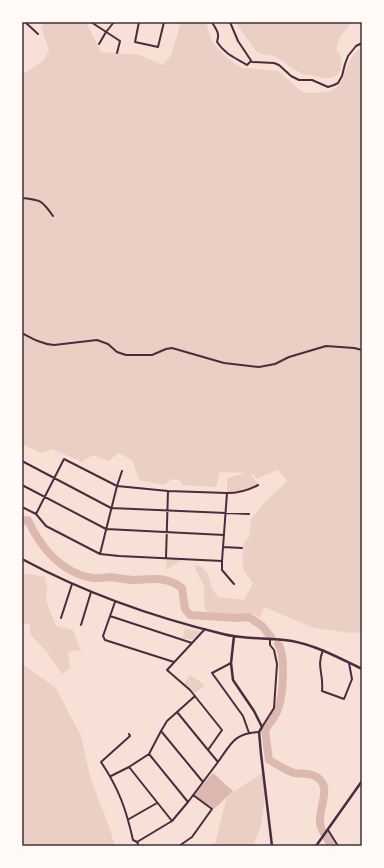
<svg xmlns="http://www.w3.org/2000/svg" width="384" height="868" font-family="'Source Serif 4',serif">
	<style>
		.green { fill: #ebcfc5 }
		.water { fill: #dcb8b0 }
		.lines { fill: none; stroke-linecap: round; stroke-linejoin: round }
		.river { stroke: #dcb8b0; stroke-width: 8 }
		.minor { stroke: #4a2c40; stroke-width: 2 }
		.tertiary { stroke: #4a2c40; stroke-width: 2.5 }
		.neatline { fill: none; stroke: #4a2c40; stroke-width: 1.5 }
	</style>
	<rect width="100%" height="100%" fill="#f7e1d7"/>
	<path class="green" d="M45,22H84L88,26L101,52L140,55L163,65L171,55L181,22H206L212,42L227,58L242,68H250L278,71L304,93C313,93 325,94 332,90C349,82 343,57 362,48V632L351,633L314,628L264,607L260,618L253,614H207L204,604V586L194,566L199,565L208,574L212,588L218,597L244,600L253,583L244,571L242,560L244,543L249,537L251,519L263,504L287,481L278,470L256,479L254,474H251L258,485L243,492L227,493V478L247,473L220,472L216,487L182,485L181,481L172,479L164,485L139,480L132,460L119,453L108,461L93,455L82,462L52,449L41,453L22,444V75L43,61L49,50L41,27Z
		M235,22H353C345,30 335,40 337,52L340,54L341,59V69L337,75L332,78H324L302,74L274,56L261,54L256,51Z
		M166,558L183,559L167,570Z
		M22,573L45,577L47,587L46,600L56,626L73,630L81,650L68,652L70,668L62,674L46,651L30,634V624H22Z
		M185,628L202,632L192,640L183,638Z
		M22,664L56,688L81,736L90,776L101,806L109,826L115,846H22Z
		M190,675L205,685L194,694L184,683Z
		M262,773L265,795L261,826L253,846H205L215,843L227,796Z"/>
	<path class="water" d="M213,773L233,791L214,809L193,795Z"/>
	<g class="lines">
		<path class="river" d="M22,521L28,520C40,547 61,573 93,578C99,579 105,577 111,577C119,578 127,580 135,580C154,579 166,576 182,588L185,609L190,615L237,618L249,617L262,626L271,637
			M278,644C286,654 283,697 278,709C275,717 270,723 265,730L269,760C277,764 285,770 294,773C300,774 306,773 312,775C337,783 315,811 321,827C323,834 329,840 331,846"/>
		<path class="minor" d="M25,22L38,34
			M91,22L120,41L117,53
			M139,22L135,42L158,47L164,22
			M212,22C216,30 220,32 217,42C226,55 234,57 247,65L251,61
			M230,22L238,41L252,62L274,63L279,65L291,76L299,80H312L328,87L334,85L338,83L342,76L345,64L348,56L356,46L362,43
			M99,44L106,32L114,22
			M22,198C41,200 42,200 53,216
			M22,333C33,339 42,344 54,345L97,340L108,344L117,352L126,355H152L166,349L172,348L224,363L259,367L275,364L289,357L326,346L354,348L362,350
			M22,461L111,508L249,514
			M22,485L106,529L224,535
			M227,493C239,493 247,491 258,485
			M22,507L36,514L46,526L100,554L119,556L222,561L227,493L168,491L117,486L64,459L36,514
			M223,547L242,548
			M100,554L117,486L122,471
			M166,558L168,491
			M222,561V570L234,584
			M115,602L103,636L105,640L174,662
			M110,616L192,643
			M61,618L72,584
			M81,625L91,592
			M205,629L167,670L190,690L222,730L208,750L218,762C231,744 234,733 259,732
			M323,650C316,667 324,674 322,691L344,699L352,679L349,663
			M231,663L212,673L243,716L249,733
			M177,712L208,750
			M262,727L274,708L277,664L274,650L270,645V639
			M161,731L203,782
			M129,734L130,736L101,762C119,789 126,809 133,840L137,842L139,846
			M149,754L188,802L218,762
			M129,767L172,821L188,802
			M111,776L129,767L149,754L161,731L167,721L195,696
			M129,819L157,803
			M328,830L338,846
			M137,842L172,821
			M179,846L192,837L212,809L193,795"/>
		<path class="tertiary" d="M22,559C85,593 153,617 223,634C246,640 269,637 292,641C318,646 339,658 362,669
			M234,636L231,663L233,680L254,711L262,727L259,732L261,754L272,846
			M316,846L362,781"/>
	</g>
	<rect width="384" height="868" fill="none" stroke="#fffaf5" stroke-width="46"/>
	<rect x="23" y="23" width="338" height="822" class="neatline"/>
</svg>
